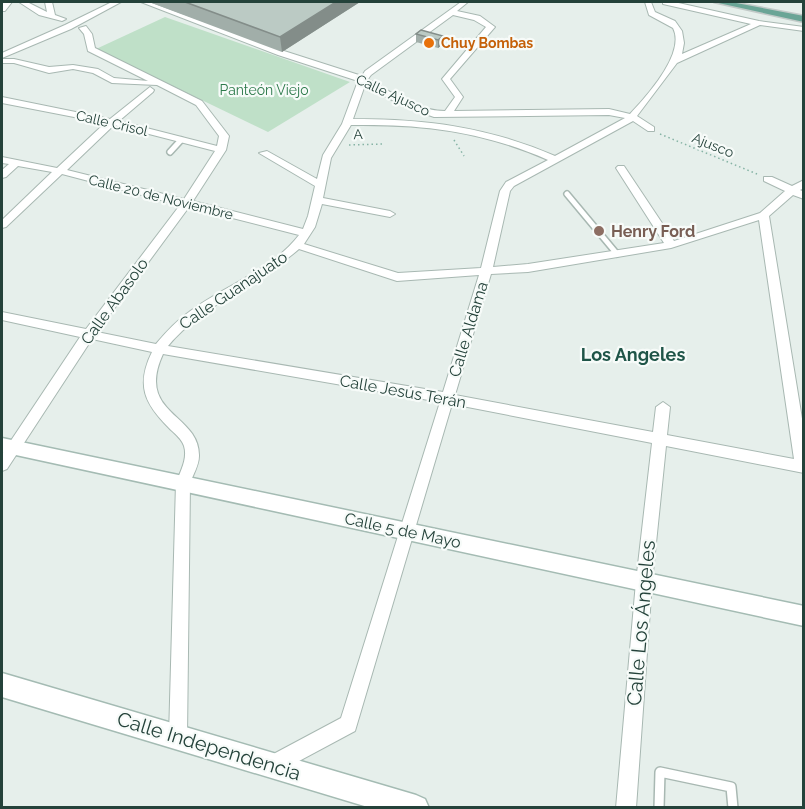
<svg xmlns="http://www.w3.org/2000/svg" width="805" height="809" font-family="Raleway,sans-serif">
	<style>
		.green { fill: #bfe0c8 }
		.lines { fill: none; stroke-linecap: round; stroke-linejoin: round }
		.lane-far1-casing { stroke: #a8b8b2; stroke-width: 8 }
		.lane-casing { stroke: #a8b8b2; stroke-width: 12 }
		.street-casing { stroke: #a8b8b2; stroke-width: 2 }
		.secondary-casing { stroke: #a4bbb3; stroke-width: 3 }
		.primary-casing { stroke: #c2cac8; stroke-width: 3 }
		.path { stroke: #86b3a5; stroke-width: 1.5; stroke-dasharray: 1.5 3; stroke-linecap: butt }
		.lane-far1 { stroke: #fff; stroke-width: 5 }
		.lane { stroke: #fff; stroke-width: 9 }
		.street { fill: #fff; fill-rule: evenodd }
		.secondary { fill: #fff; fill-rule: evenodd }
		.primary { fill: #6aa596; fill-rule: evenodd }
		.wall { fill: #a1aea9 }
		.shaded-wall { fill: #838d89 }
		.building { fill: #bbcac4; stroke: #838d89; stroke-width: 1.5 }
		.food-dot { fill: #e8710a; stroke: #f7fbf9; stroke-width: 2 }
		.education-dot { fill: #8d6e63; stroke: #f7fbf9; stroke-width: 2 }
		.labels { text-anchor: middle; stroke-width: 4.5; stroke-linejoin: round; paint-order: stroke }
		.far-food-label { font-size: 14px; font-weight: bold; fill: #c56008; stroke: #f7fbf9; text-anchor: start }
		.far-park-label { font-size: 14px; fill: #2d7a4b; stroke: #f7fbf9 }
		.far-street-label { font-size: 14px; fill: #24423a; stroke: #f7fbf9 }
		.education-label { font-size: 16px; font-weight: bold; fill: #785e54; stroke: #f7fbf9; text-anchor: start }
		.street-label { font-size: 16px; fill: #24423a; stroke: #f7fbf9 }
		.neighbourhood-label { font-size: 18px; font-weight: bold; fill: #1f5548; stroke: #f7fbf9 }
		.near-street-label { font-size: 20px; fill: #24423a; stroke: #f7fbf9 }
	</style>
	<rect width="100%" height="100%" fill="#e6efeb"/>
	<path class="green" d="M165,17L350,82L268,132L96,49Z"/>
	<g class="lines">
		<defs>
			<path id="lane-far1" d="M170,152L181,140
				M567,194L617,254"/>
			<path id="lane" d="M659,808L660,772L731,787L733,808"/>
			<path id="street" d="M4,2H12L5,11H2V5Z
				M19,2H27L47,12L45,2H52L55,15L66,19L62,21L39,15Z
				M112,2H121L71,29L2,58V53L65,25Z
				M141,2H149L284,51L362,76L365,71L461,2H468L457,11L480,16L495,27L450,79L463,97L454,111L609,109L630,114C647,96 686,53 673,28L649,15L645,2H651L655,12L675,21L682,31L684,43L682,54L751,24L663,4V2H674L759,21L804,27V31L760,25L677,63L637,116L654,127V131H648L633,121L514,186L510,191L493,267L528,264L664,243L616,168L618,166H624L674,241L760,213L785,191L764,181V177H772L792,186L804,180V188L800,190L804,192V199L793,195L769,216L804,431V473L666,446L652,582L636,808H616L636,582L652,443L452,404L355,731L273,775L266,772L263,765L266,758L341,718L440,402L163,354C135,415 200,413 199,456C199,465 193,475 190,483L187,737L185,744L178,746L171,744L169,737L176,483C180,472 188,459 184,446C182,439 174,433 169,428C144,403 136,385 152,352L92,339L7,469L2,471V454L80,337L2,320V312L86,329L180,205L62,174L6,227L2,228V220L52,172L18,166L6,177L2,178V170L9,164L2,163V157L57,168L105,123L2,103V97L110,119L150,87L154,90L153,92L119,121L217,146L219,136L196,105L157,85L112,83L93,73L73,69L49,73L14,63H2V59H14L49,67L73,65L98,69L114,78L148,81L88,51L84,34L79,28L86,26L92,34L95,48L202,101L229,136L226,150L193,201L303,229L308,216L315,186L259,153L267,151L317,179L323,155L342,124L358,81L278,55ZM453,15L474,20L486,27L442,79L455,97L445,111C417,111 391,92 368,79L371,75ZM365,85L403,106L434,117L609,115L625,118L555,156C488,127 426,119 353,119ZM114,125L215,151L184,199L67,170ZM351,125C424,124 481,131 548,160L506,182L500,191L481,268L398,273L304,244L315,227L322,204L390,217L395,214L390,211L323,198L331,158ZM189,207L299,235C271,271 225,285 189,312C176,321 166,332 156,344L97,332ZM759,220L794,459L667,435L670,407L663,402L656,407L653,432L455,395L491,274L528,272L671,248ZM299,249L397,281L479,275L443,392L168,346C203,304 258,285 299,249Z"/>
			<path id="secondary" d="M2,438L804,606V626L2,452Z
				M2,673L416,795L425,799L429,808H371L2,697Z"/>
			<path id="primary" d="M714,2H731L804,16V22Z"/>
		</defs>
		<use href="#lane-far1" class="lane-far1-casing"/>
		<use href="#lane" class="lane-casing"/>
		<use href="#street" class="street-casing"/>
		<use href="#secondary" class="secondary-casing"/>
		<use href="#primary" class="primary-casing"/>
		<path class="path" d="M660,134L757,174
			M454,140L464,156
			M349,145L382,144"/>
		<use href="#lane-far1" class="lane-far1"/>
		<use href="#lane" class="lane"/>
		<use href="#street" class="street"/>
		<use href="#secondary" class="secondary"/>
		<use href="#primary" class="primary"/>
	</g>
	<path class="wall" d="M149,2H360L282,52Z
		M416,34L443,36V44L438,48L416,42Z"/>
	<path class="shaded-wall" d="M336,2H360L282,52L280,37Z
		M443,36V44L438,48V40Z"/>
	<path class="building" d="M185,2H336L280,37Z
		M421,30L443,36L438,40L416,34Z"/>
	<circle class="food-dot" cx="429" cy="43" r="6"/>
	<circle class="education-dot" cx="599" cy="231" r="6"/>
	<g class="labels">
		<g class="far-food-label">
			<text x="441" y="48">Chuy Bombas</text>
		</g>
		<g class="far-park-label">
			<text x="264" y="95">Panteón Viejo</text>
		</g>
		<g class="far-street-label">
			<text transform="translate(393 95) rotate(25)" y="5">Calle Ajusco</text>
			<text transform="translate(112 123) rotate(13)" y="5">Calle Crisol</text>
			<text transform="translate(358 134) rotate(-2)" y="5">A</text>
			<text transform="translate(713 145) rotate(22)" y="5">Ajusco</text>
			<text transform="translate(161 197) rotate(14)" y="5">Calle 20 de Noviembre</text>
		</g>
		<g class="education-label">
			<text x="611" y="237">Henry Ford</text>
		</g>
		<g class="street-label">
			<text transform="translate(233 290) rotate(-34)" y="6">Calle Guanajuato</text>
			<text transform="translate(114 301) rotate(-54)" y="6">Calle Abasolo</text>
			<text transform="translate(468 329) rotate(-73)" y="6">Calle Aldama</text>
			<text transform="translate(403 391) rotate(10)" y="6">Calle Jesús Terán</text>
			<text transform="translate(403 530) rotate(12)" y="6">Calle 5 de Mayo</text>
		</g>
		<g class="neighbourhood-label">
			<text x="633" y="361">Los Angeles</text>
		</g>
		<g class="near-street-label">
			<text transform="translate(641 623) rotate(-85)" y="7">Calle Los Ángeles</text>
			<text transform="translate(209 746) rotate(17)" y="7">Calle Independencia</text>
		</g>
	</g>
	<rect width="805" height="809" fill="none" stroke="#24423a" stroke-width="6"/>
</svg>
